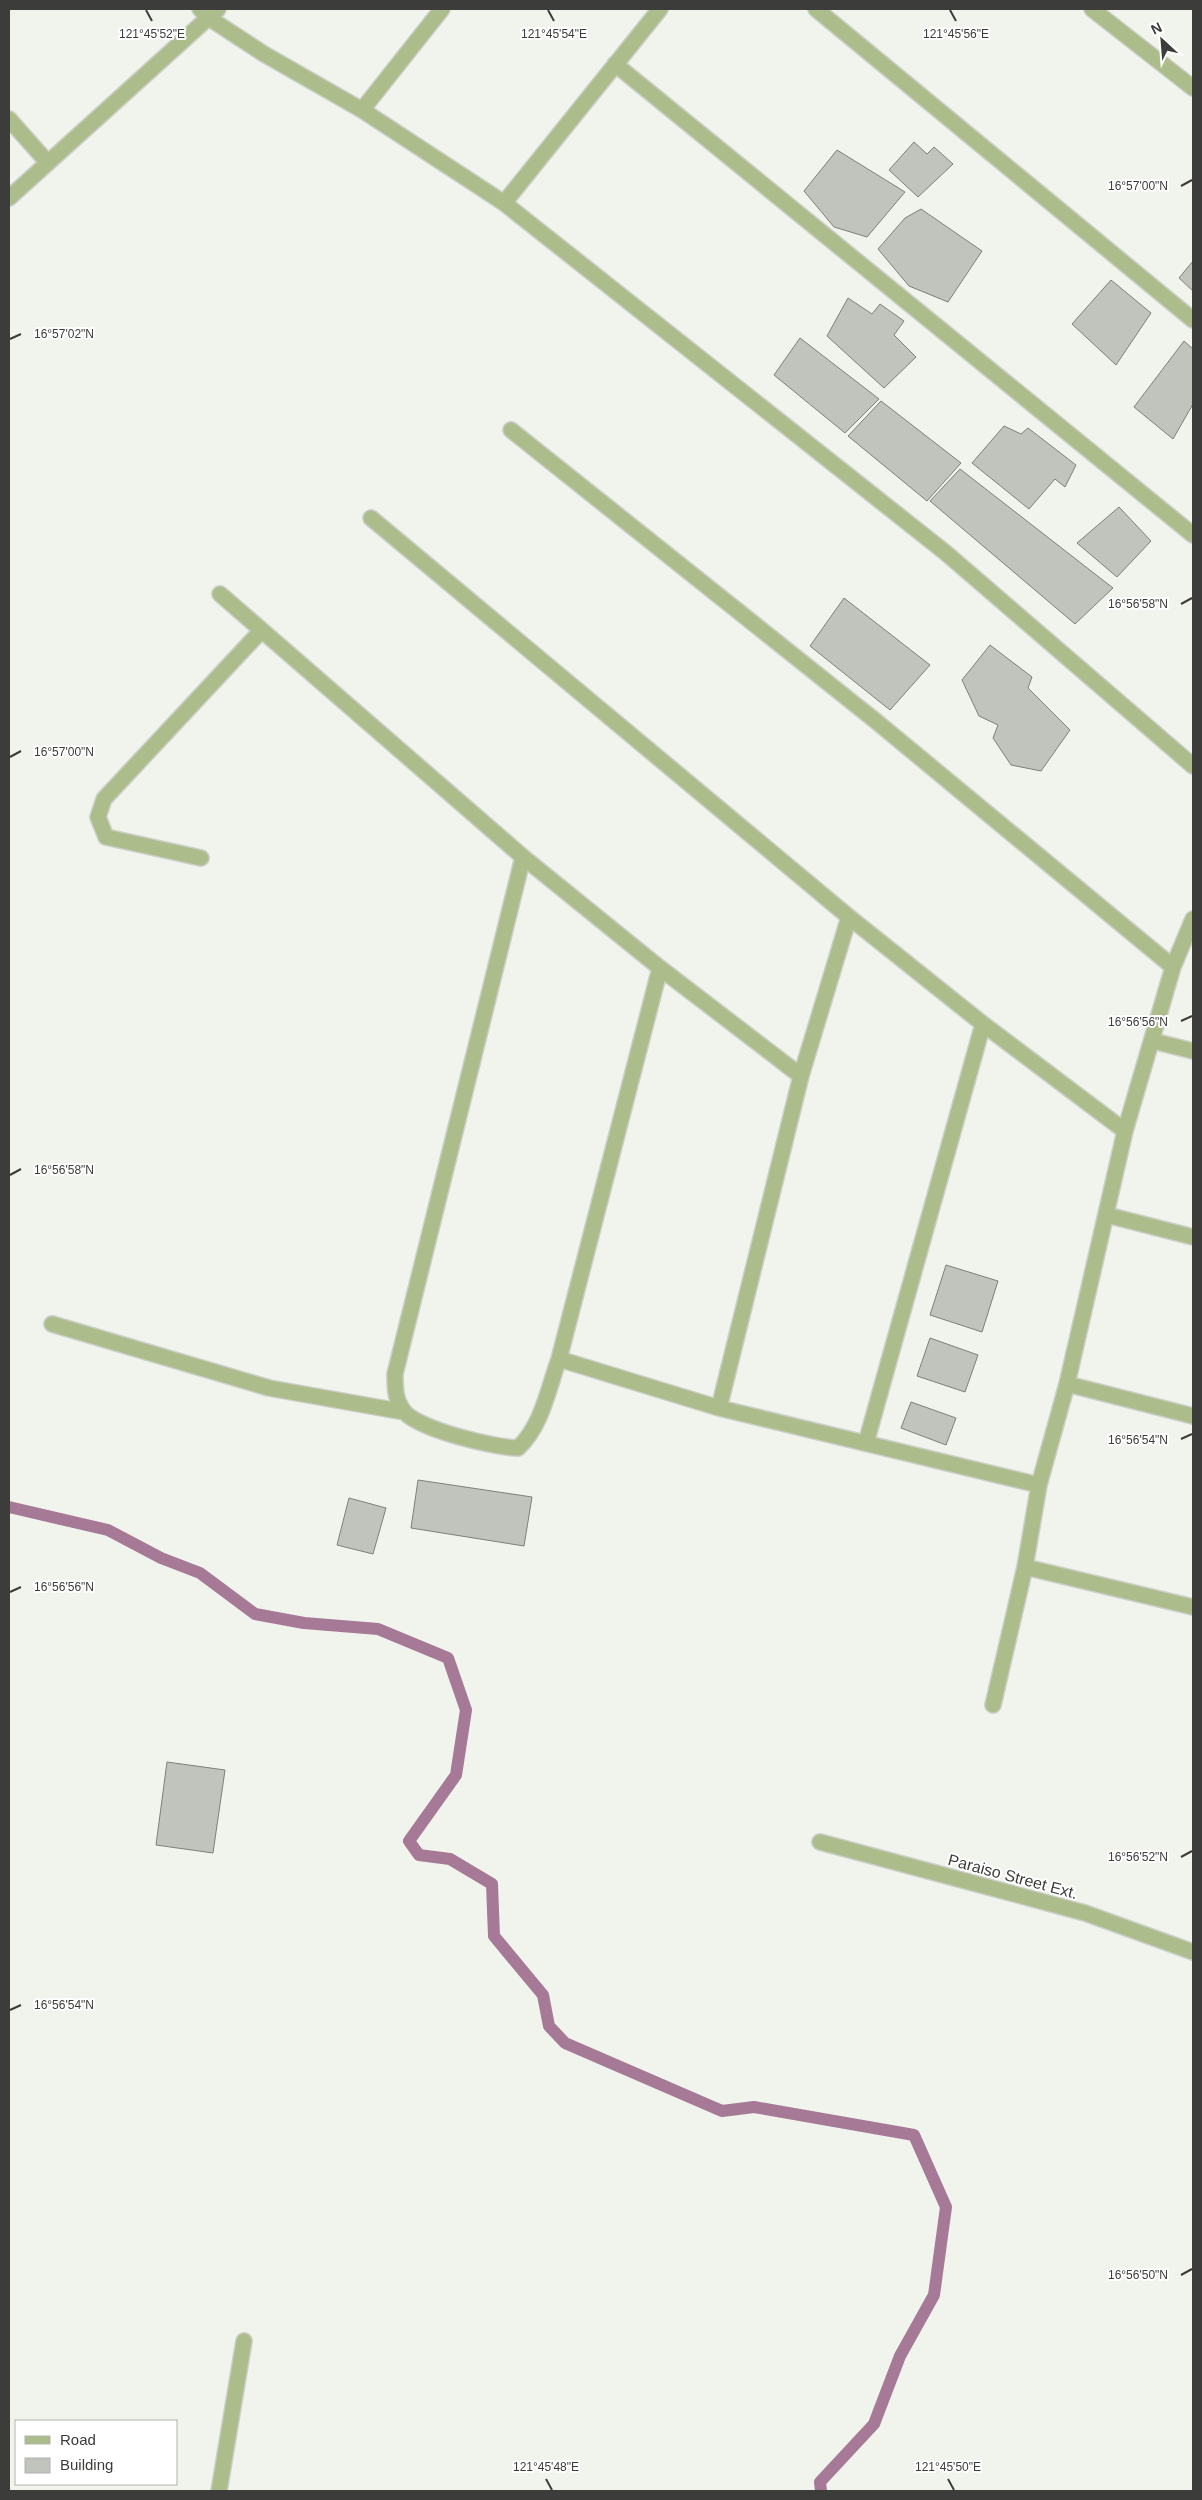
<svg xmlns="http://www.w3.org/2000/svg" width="1202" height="2500" font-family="Arial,sans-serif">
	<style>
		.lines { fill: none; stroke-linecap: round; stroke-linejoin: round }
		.stream { stroke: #a67996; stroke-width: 12 }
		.building { fill: #c1c4bd; stroke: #7d7f79 }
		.street-casing { stroke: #cdcfc9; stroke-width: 18 }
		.street { stroke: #acbd8b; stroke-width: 15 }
		.ticks { fill: none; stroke: #3c3d3a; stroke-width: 2 }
		.labels { text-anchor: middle; stroke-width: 4; stroke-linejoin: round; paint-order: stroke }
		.street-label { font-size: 16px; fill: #3c3d3a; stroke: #fff }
		.ticks-label { font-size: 12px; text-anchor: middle; fill: #3c3d3a; stroke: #fff; stroke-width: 4; stroke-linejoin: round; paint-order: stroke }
	</style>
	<rect width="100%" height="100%" fill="#f1f4ed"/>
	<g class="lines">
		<path class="stream" d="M9,1507L108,1530L161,1558L200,1573L255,1614L304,1623L378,1629L448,1658L466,1710L456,1775L409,1841L419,1855L450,1859L492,1884L494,1936L543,1995L549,2026L565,2043L722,2111L754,2107L914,2135L946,2207L934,2295L900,2356L874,2424L820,2482L821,2491"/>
	</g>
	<path class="building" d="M914,142L927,154L934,147L953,164L918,197L889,170Z
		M837,150L905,192L867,237L834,227L804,191Z
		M921,209L982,251L948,302L909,286L878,249L905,218Z
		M1193,261V291L1179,278Z
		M1111,280L1151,313L1116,365L1072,324Z
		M848,298L872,314L880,304L904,321L894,335L916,357L884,388L827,336Z
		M800,338L879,399L845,433L774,375Z
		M1184,341L1193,349V404L1173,439L1134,407Z
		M881,401L961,463L927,501L848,436Z
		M1004,426L1021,434L1028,428L1076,465L1065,487L1055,479L1029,509L972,463Z
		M960,469L1113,588L1075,624L930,501Z
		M1119,507L1151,541L1117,577L1077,543Z
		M844,598L930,665L890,710L810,646Z
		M990,645L1032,677L1028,688L1070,730L1041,771L1011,765L993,738L998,725L979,716L962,680Z
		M946,1265L998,1281L982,1332L930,1315Z
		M930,1338L978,1355L965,1392L917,1376Z
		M911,1402L956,1418L946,1445L901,1428Z
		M418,1480L532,1497L524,1546L411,1528Z
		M349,1498L386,1508L373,1554L337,1545Z
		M167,1762L225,1770L213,1853L156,1845Z"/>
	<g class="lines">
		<defs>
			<path id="street" d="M200,9L209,18L264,54L362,110L504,203L946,553L1193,766
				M816,9L1193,320
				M1092,9L1193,88
				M615,64L1193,535
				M362,110L442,9
				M9,119L48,163
				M9,198L218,9
				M504,203L660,9
				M511,430L877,722L1173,967
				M371,518L849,917L983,1024L1125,1131
				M220,594L523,857L660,968L801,1076
				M523,857L395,1374C395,1387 395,1399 403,1410C415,1429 496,1448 518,1448C542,1426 548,1389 559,1359L660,968
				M201,858L106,837L98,817L104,799L261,631
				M1153,1041L1193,1051
				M1107,1215L1193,1237
				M52,1324L269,1388L404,1412
				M559,1359L719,1408L1039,1485
				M1067,1384L1193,1416
				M719,1408L801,1076L849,917
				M866,1443L983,1024
				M1025,1567L1193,1607
				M993,1705L1025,1567L1039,1485L1067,1384L1125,1131L1173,967L1193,919
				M820,1842L1085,1913L1193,1952
				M219,2491L244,2341"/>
		</defs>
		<use href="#street" class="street-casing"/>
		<use href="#street" class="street"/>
	</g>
	<path class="ticks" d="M146,10L152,21M548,10L554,21M950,10L956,21M1181,186L1192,180M10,339L21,334M1181,604L1192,598M10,757L21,751M1181,1021L1192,1016M10,1175L21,1169M1181,1439L1192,1434M10,1592L21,1587M1181,1857L1192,1851M10,2010L21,2005M1181,2275L1192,2269M546,2479L552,2490M948,2479L954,2490"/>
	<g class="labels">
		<g class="street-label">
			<text transform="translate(1013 1876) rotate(15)" y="6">Paraiso Street Ext.</text>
		</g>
	</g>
	<g class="ticks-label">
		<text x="152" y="38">121°45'52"E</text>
		<text x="554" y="38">121°45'54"E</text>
		<text x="956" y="38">121°45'56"E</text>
		<text x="1138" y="190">16°57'00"N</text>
		<text x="64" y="338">16°57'02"N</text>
		<text x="1138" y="608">16°56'58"N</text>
		<text x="64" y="756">16°57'00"N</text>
		<text x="1138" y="1026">16°56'56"N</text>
		<text x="64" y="1174">16°56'58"N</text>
		<text x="1138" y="1444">16°56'54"N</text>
		<text x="64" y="1591">16°56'56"N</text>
		<text x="1138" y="1861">16°56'52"N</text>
		<text x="64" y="2009">16°56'54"N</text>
		<text x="1138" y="2279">16°56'50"N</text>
		<text x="546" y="2471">121°45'48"E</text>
		<text x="948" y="2471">121°45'50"E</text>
	</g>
	<rect width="1202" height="2500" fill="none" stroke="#3c3d3a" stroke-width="20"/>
	<rect x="15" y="2420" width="162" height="65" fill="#ffffff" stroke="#b1b1b0"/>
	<rect x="25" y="2436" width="25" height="8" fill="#acbd8b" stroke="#b1b1b0"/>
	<text x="60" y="2445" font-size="15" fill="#3c3d3a">Road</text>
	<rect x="25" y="2458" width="25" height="15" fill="#c1c4bd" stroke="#b1b1b0"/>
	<text x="60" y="2470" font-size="15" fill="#3c3d3a">Building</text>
	<g transform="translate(1162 40) rotate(334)" stroke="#ffffff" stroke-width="4" paint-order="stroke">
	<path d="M0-4L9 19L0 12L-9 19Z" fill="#3c3d3a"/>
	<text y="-8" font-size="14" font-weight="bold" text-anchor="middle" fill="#3c3d3a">N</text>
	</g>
</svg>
